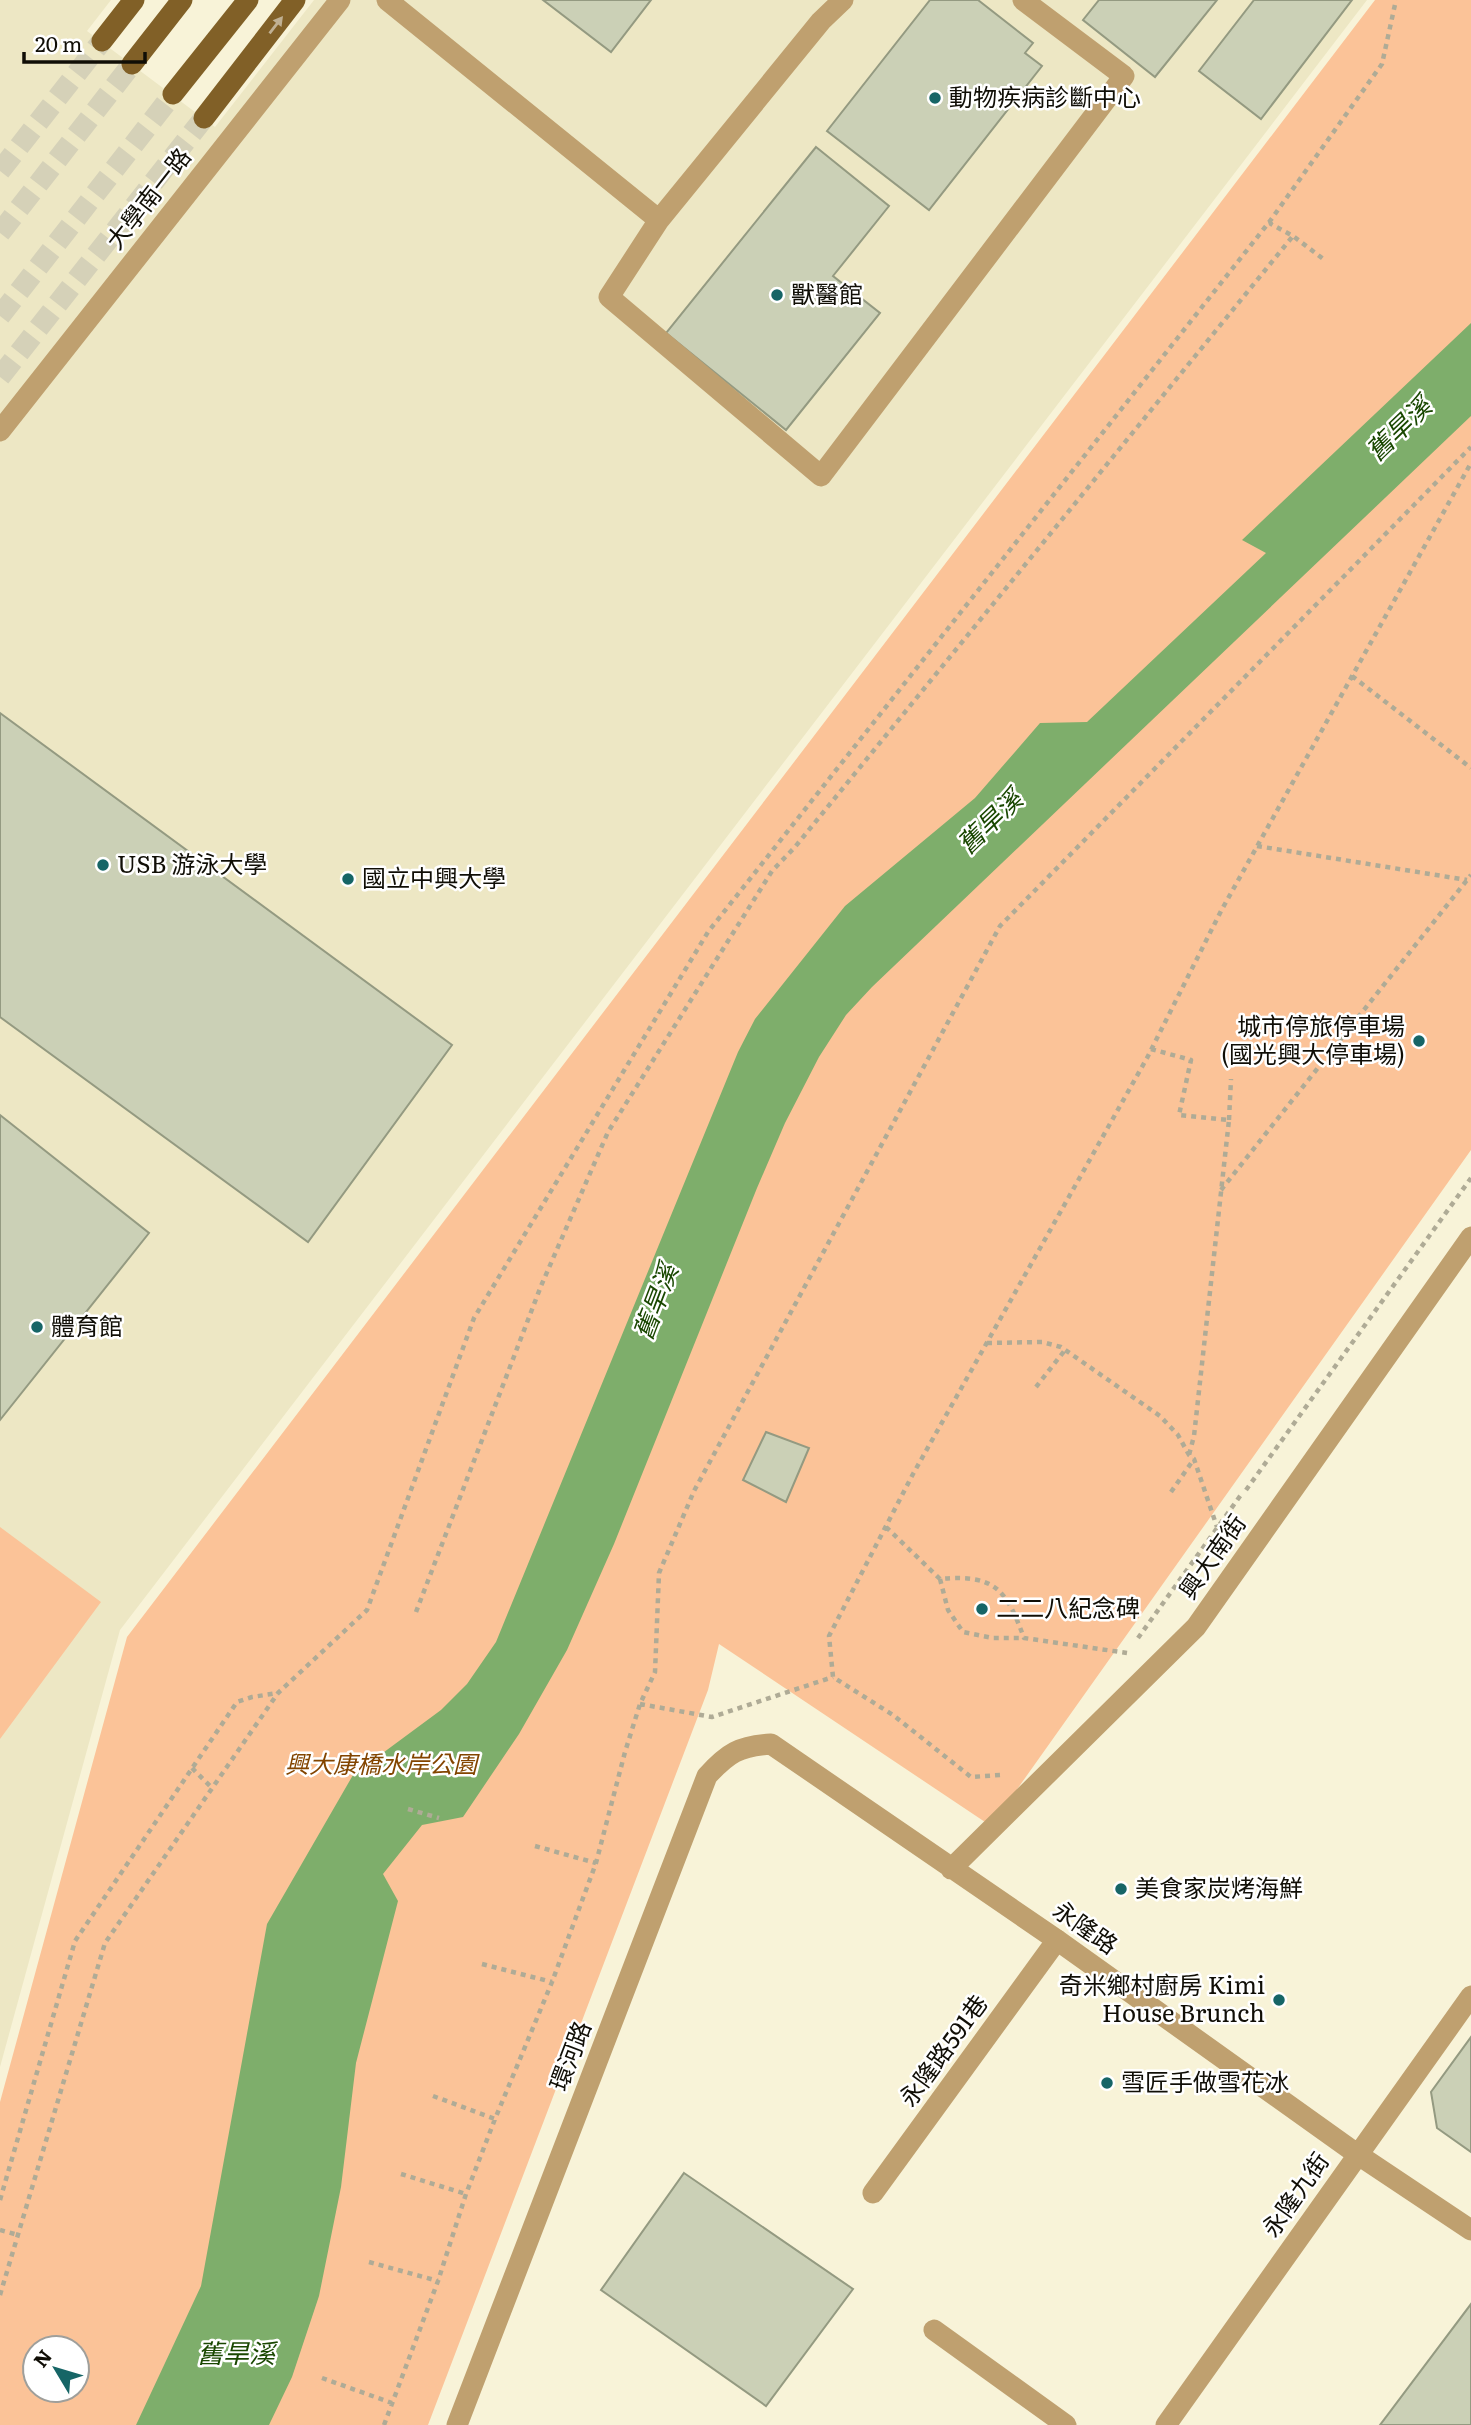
<svg xmlns="http://www.w3.org/2000/svg" width="1471" height="2425" font-family="Literata,'Noto Sans TC',serif">
	<style>
		.built { fill: #ede7c4 }
		.green { fill: #fbc398; fill-rule: evenodd }
		.water { fill: #7eae6b }
		.building { fill: #cbd0b6; stroke: #949a81; stroke-width: 2 }
		.lines { fill: none; stroke-linecap: round; stroke-linejoin: round }
		.primary-tunnel { stroke: #d5d1b8; stroke-width: 21; stroke-dasharray: 21 10; stroke-linecap: butt }
		.path { stroke: #afab96; stroke-width: 4.5; stroke-dasharray: 5 5; stroke-linecap: butt }
		.service { stroke: #bfa06f; stroke-width: 21 }
		.minor { stroke: #bfa06f; stroke-width: 21 }
		.primary { stroke: #816027; stroke-width: 21 }
		.oneway { fill: #c0b093 }
		.poi-dot { fill: #166566; stroke: #fff; stroke-width: 2.5 }
		.labels { text-anchor: middle; stroke-width: 5; stroke-linejoin: round; paint-order: stroke }
		.poi-label { font-size: 24px; fill: #100e06; stroke: #fff; text-anchor: start }
		.street-label { font-size: 24px; fill: #100e06; stroke: #fff }
		.park-label { font-size: 24px; font-style: italic; fill: #834500; stroke: #fff }
		.water-label { font-size: 26px; font-style: italic; fill: #194700; stroke: #fff }
	</style>
	<rect width="100%" height="100%" fill="#f8f3d8"/>
	<path class="built" d="M0,0H111L87,31L215,127L314,0H1367L120,1630L0,2067Z"/>
	<path class="green" d="M1375,0H1471V1150L991,1826L719,1644L708,1690L428,2425H0V2102L127,1637ZM35,2348H77V2390H35Z
		M0,1527L101,1602L0,1739Z"/>
	<path class="water" d="M1471,323V416L872,987L846,1015L819,1057L785,1123L757,1188L614,1544L567,1650L519,1734L463,1817L422,1825L383,1874L398,1901L356,2063L341,2187L319,2296L292,2377L269,2425H136L201,2286L267,1924L353,1775L441,1710L467,1684L496,1642L738,1052L755,1019L845,906L975,798L1040,723L1087,722L1266,553L1242,540Z"/>
	<path class="building" d="M543,0H651L611,52Z
		M930,0H978L1033,43L1025,53L1042,66L929,210L827,131Z
		M1099,0H1217L1155,77L1083,20Z
		M1254,0H1352L1261,119L1199,71Z
		M816,147L889,206L833,276L880,313L786,430L666,333Z
		M0,713L452,1045L308,1242L0,1017Z
		M0,1115L149,1233L0,1420Z
		M766,1432L809,1448L786,1502L743,1480Z
		M1471,2037V2152L1437,2128L1431,2092Z
		M684,2173L853,2289L766,2406L601,2290Z
		M1471,2304V2425H1380Z"/>
	<g class="lines">
		<path class="primary-tunnel" d="M0,171L102,41
			M0,233L132,64
			M0,316L173,94
			M0,377L204,118"/>
		<path class="path" d="M1270,221L1271,224L1293,236L1326,261
			M1352,676L1471,768
			M1257,846L1467,880
			M1151,1049L1191,1060L1179,1115L1229,1120L1194,1436L1189,1455
			M1229,1120L1231,1079
			M1221,1190L1471,875
			M987,1343L1042,1342L1061,1347L1160,1416L1178,1435L1189,1455L1194,1459L1217,1527
			M1036,1387L1065,1350
			M1246,1490L1471,1178
			M1171,1492L1194,1459
			M886,1527L940,1579C995,1574 1006,1589 1024,1638L1127,1653
			M940,1579L948,1610L963,1632L993,1638H1024
			M416,1612L541,1286L608,1132L772,871L795,847L1293,236
			M1138,1638L1243,1492
			M640,1704L712,1717L833,1677
			M192,1768L212,1788
			M1000,1775L971,1777L893,1715L833,1677L829,1636L913,1474L1147,1058L1221,911L1471,463
			M408,1809L439,1818
			M535,1846L596,1863
			M482,1964L552,1982
			M433,2096L495,2119
			M401,2174L466,2194
			M0,2200L75,1941L237,1702L252,1697L278,1693
			M0,2230L18,2235
			M369,2262L438,2281
			M0,2295L105,1943L278,1693L367,1610L474,1318L708,932L1270,221L1382,64L1396,0
			M322,2378L392,2403
			M384,2425L438,2281L466,2194L495,2119L552,1982L596,1863L625,1752L640,1704L655,1672L659,1573L694,1491L1000,926L1471,447"/>
		<path class="service" d="M387,0L659,220
			M843,0L821,21L659,220L609,297L821,476L1124,76L1023,0
			M0,431L340,0
			M873,2193L1057,1940
			M934,2330L1066,2425"/>
		<path class="minor" d="M951,1869L1196,1627L1471,1237
			M457,2425L707,1776C728,1753 739,1746 771,1744L1057,1940L1357,2154L1471,2230
			M1166,2425L1471,1996"/>
		<path class="primary" d="M102,41L134,0
			M132,64L182,0
			M173,94L248,0
			M204,118L295,0"/>
	</g>
	<defs><path id="oneway-solid" d="M-6-.8H1V-3.2L6.5 0L1 3.2V.8H-6Z" transform="scale(1.75)"/></defs>
	<use class="oneway" href="#oneway-solid" transform="translate(276 25) rotate(-52)"/>
	<g class="poi-dot">
		<circle cx="935" cy="98" r="7"/>
		<circle cx="777" cy="295" r="7"/>
		<circle cx="103" cy="865" r="7"/>
		<circle cx="348" cy="879" r="7"/>
		<circle cx="1419" cy="1041" r="7"/>
		<circle cx="37" cy="1327" r="7"/>
		<circle cx="982" cy="1609" r="7"/>
		<circle cx="1121" cy="1889" r="7"/>
		<circle cx="1279" cy="2000" r="7"/>
		<circle cx="1107" cy="2083" r="7"/>
	</g>
	<g class="labels">
		<g class="poi-label">
			<text x="949" y="106">動物疾病診斷中心</text>
			<text x="791" y="303">獸醫館</text>
			<text x="117" y="873">USB 游泳大學</text>
			<text x="362" y="887">國立中興大學</text>
			<text x="1405" y="1035" text-anchor="end">城市停旅停車場<tspan x="1405" dy="28">(國光興大停車場)</tspan></text>
			<text x="51" y="1335">體育館</text>
			<text x="996" y="1617">二二八紀念碑</text>
			<text x="1135" y="1897">美食家炭烤海鮮</text>
			<text x="1265" y="1994" text-anchor="end">奇米鄉村廚房 Kimi<tspan x="1265" dy="28">House Brunch</tspan></text>
			<text x="1121" y="2091">雪匠手做雪花冰</text>
		</g>
		<g class="street-label">
			<text transform="translate(149 199) rotate(-52)" y="8">大學南一路</text>
			<text transform="translate(1213 1557) rotate(-55)" y="8">興大南街</text>
			<text transform="translate(1085 1928) rotate(35)" y="8">永隆路</text>
			<text transform="translate(944 2051) rotate(-54)" y="8">永隆路591巷</text>
			<text transform="translate(571 2056) rotate(-69)" y="8">環河路</text>
			<text transform="translate(1296 2195) rotate(-55)" y="8">永隆九街</text>
		</g>
		<g class="park-label">
			<text x="381" y="1773">興大康橋水岸公園</text>
		</g>
		<g class="water-label">
			<text transform="translate(1399 429) rotate(-44)" y="9">舊旱溪</text>
			<text transform="translate(990 822) rotate(-44)" y="9">舊旱溪</text>
			<text transform="translate(656 1302) rotate(-69)" y="9">舊旱溪</text>
			<text x="236" y="2363">舊旱溪</text>
		</g>
	</g>
	<g transform="translate(56 2369) rotate(308)"><circle r="33" fill="#ffffff" stroke="#9f9f9b" stroke-width="2"/>
	<path d="M0-5L12 26L0 18L-12 26Z" fill="#166566"/>
	<text y="-10" font-size="19" font-weight="bold" text-anchor="middle" fill="#100e06">N</text>
	</g>
	<path d="M24 52v10h121v-10" fill="none" stroke="#100e06" stroke-width="3.5"/>
	<text x="35" y="52" font-size="21" fill="#100e06" stroke="#ffffff" stroke-width="5" paint-order="stroke">20 m</text>
</svg>
